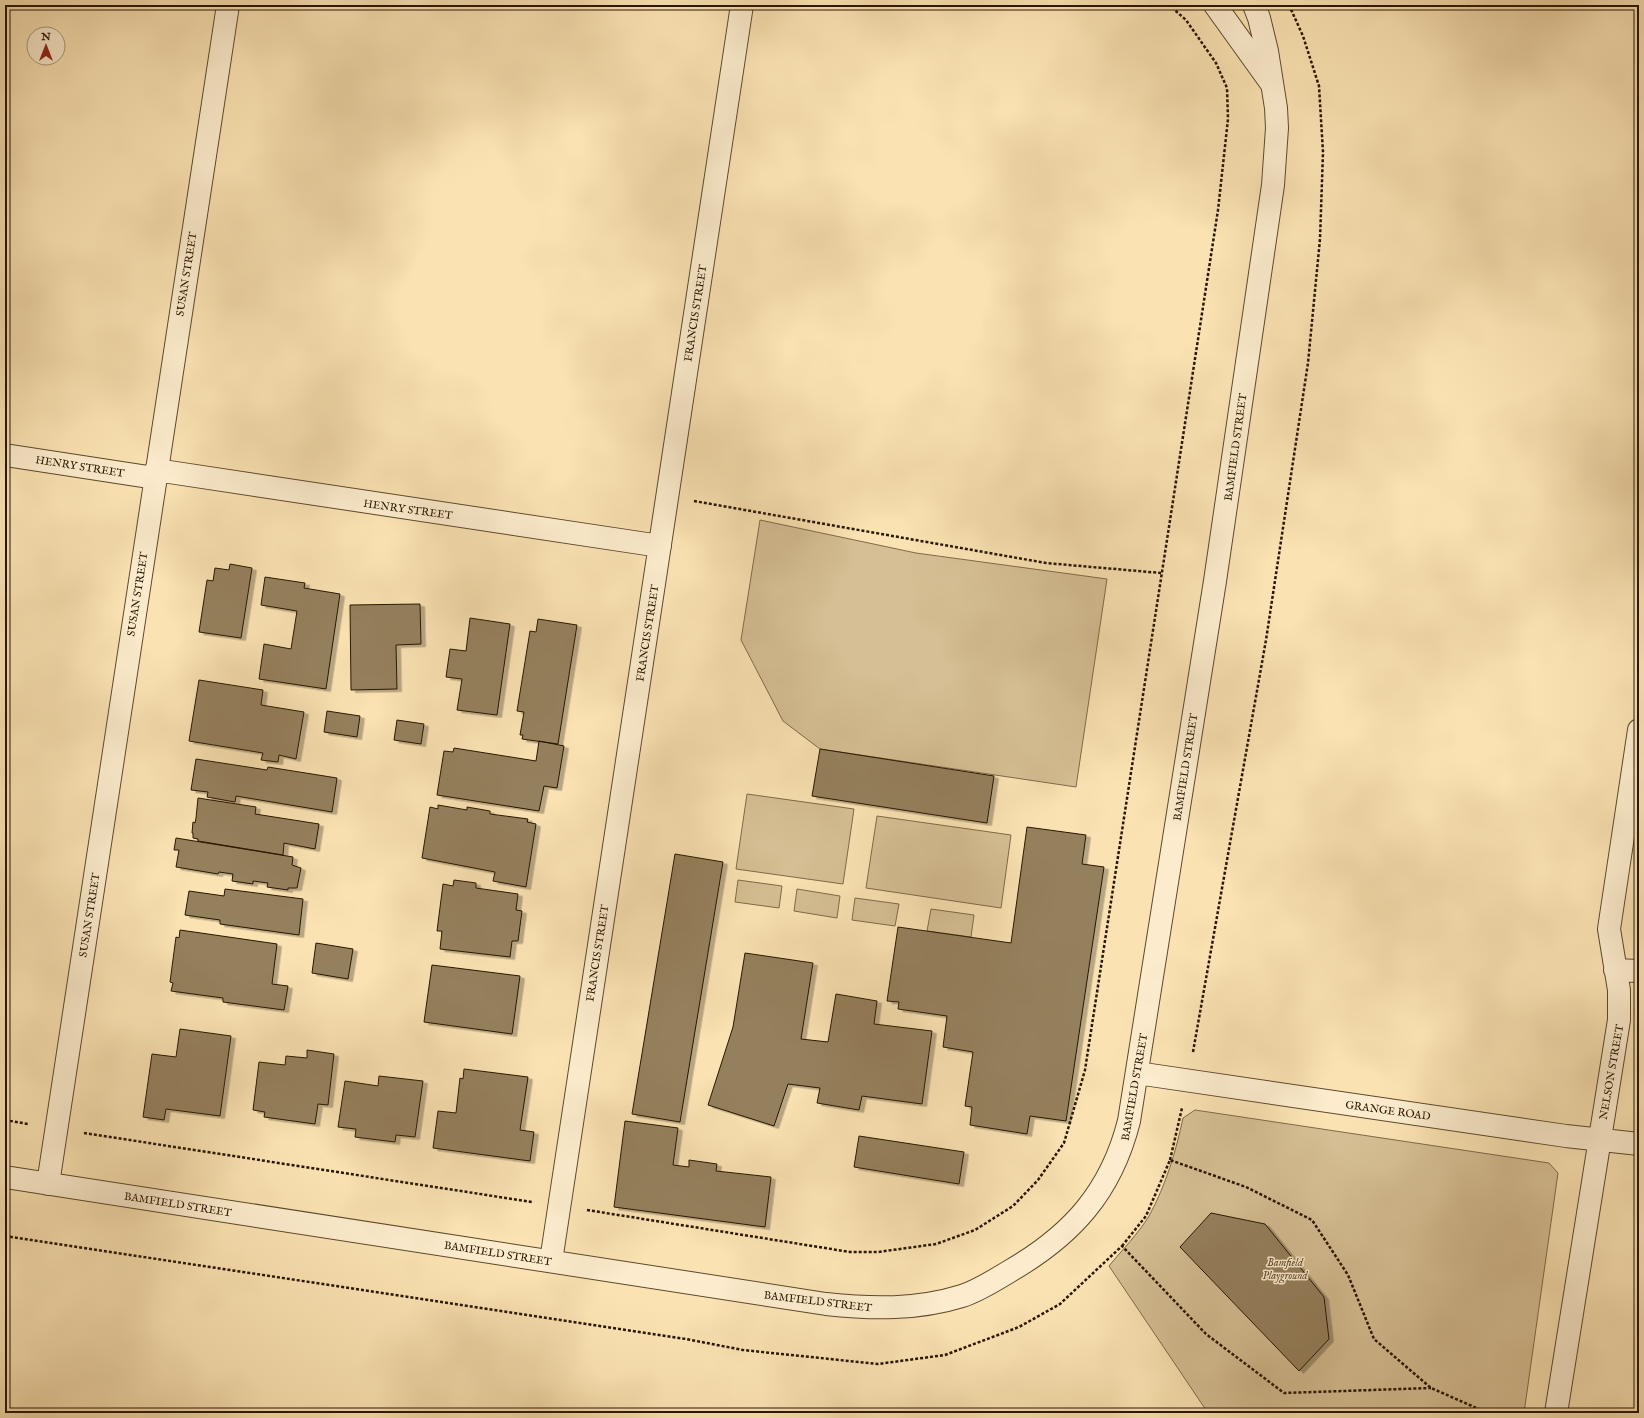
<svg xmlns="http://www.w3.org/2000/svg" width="1644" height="1418" font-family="'IM FELL English',serif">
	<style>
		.green { fill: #d6bf94; stroke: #7f6a4a }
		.building { fill: #95805d; stroke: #281600; filter: url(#shadow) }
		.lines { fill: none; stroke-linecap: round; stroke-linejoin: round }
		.minor-casing { stroke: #5c492c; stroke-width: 24 }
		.path { stroke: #281600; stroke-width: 2.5; stroke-dasharray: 3 2; stroke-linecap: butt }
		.minor { stroke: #fceccd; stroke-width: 22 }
		.labels { text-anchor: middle; stroke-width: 3; stroke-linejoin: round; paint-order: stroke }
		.street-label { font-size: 11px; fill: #281600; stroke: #fceccd }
		.park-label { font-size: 11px; font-style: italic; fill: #5c492c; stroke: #fceccd }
	</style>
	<defs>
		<filter id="shadow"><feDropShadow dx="4.5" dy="2.5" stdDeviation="0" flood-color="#0004"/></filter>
	</defs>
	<rect width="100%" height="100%" fill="#fae2b2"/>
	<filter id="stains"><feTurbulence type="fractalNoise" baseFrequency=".005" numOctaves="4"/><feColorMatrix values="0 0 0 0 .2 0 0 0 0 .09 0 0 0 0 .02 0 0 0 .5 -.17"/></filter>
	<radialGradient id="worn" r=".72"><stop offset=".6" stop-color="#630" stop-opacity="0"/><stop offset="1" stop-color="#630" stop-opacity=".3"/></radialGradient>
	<path class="green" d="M760,520L916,553L1107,579L1076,787L820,749L783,721L741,640Z
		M747,794L854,809L843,884L736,869Z
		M877,816L1011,835L1001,908L866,888Z
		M738,880L782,886L779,908L735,902Z
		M797,889L840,896L837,918L794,911Z
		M855,898L899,904L895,926L852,920Z
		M931,909L974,915L971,937L927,931Z
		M1195,1110L1549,1163L1558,1173L1524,1413H1208L1109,1266C1122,1250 1138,1234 1149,1216C1166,1185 1176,1151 1183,1118Z"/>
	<path class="building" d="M230,564L252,568L241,638L199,632L207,580L213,581L215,568L229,570Z
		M265,577L305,583L304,588L340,594L326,689L259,679L264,644L291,649L297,611L261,605Z
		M420,604L421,644L396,645L397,689L351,690L350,605Z
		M470,618L510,624L497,715L457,710L462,679L446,677L450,649L466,651Z
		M538,619L577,625L558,744L522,739L523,735H520L524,712L517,711L530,631L536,632Z
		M199,680L263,690L261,705L304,712L296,759L279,755L278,762L261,760L263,753L189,741Z
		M327,711L360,716L357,737L324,732Z
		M397,720L424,724L421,744L394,740Z
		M539,741L564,746L557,788L544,786L539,811L437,795L444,751L453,752L454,748L536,761Z
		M820,749L994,776L987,823L812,796Z
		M196,759L267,770L268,767L337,778L332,812L236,796L235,802L207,797L208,792L191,790Z
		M198,798L256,807L255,814L319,824L315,849L284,843L283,855L198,841V839L193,838V833H192L193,822L195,823L196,818Z
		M438,805L467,810V807L490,811V814L528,819L527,822L536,824L526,887L493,881L495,872L422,858L430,807L438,809Z
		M1027,827L1086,835L1082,864L1104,867L1066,1121L1030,1116L1027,1134L970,1125L972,1107L965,1106L973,1052L943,1047L947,1016L898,1009L899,1002L887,1001L898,927L1011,943Z
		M176,838L293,857L292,865L301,868L297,888H288V890L267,887L268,883L253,881V884L232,881L233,874L219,872L218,874L176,867L179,850H174Z
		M675,854L723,862L680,1122L632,1114Z
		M454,880L476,883V888L518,894L516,910L522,911L518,941H512L510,957L440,949L442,931H437L443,884L453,886Z
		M225,889L303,899L299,935L220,924V920L185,915L189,891L224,896Z
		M180,930L277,944L272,984L288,986L284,1010L223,1002V998L171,991L173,983L170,982L176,937L179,938Z
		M316,943L353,949L348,979L312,973Z
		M745,953L813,963L801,1039L828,1042L836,994L877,1001L874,1024L932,1031L922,1104L862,1096L859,1110L817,1103L820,1088L788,1084L774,1126L708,1105L733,1027Z
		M432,965L520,976L512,1034L424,1022Z
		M180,1029L231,1036L220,1116L166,1109L164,1120L143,1117L152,1054L176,1057Z
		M307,1050L334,1054L328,1105L318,1104L315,1124L264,1117L265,1112L253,1110L259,1062L285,1065L286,1056L307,1058Z
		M464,1069L528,1077L520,1130L534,1132L530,1161L433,1148L438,1111L456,1113L460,1078L463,1079Z
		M379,1076L423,1081L415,1137L396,1135L395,1142L355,1137L356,1129L338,1127L345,1081L378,1086Z
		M625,1121L678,1128L673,1165L689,1167V1160L717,1164L716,1171L771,1177L765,1227L614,1207Z
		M859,1136L964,1152L959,1184L854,1167Z
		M1211,1213L1265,1224L1324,1297L1329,1339L1299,1371L1180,1247Z"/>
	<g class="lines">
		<defs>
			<path id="minor" d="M1215,5L1271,83
				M5,455L155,478
				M156,470L660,546
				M1615,970L1639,971
				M1137,1073L1566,1136L1639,1144
				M5,1177L826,1304C872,1309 917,1310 962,1296C978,1291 995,1280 1010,1271C1072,1235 1111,1192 1129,1121L1215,581L1273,185L1277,128L1276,108L1267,51L1259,18L1254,5
				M48,1184L228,5
				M551,1261L742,5
				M1556,1413L1619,1020V990L1609,929L1639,730"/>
		</defs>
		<use href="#minor" class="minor-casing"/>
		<path class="path" d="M694,501L1046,563L1161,573
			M1193,1052L1266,640L1308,363L1320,239L1323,152L1319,86L1303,36L1289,5
			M5,1120L28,1124
			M84,1133L532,1202
			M1170,1160L1182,1108
			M587,1210L850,1252H878L936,1244L975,1230L1013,1206L1038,1180L1064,1143L1085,1070L1218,210L1228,119L1227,88L1216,63L1186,20L1169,5
			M5,1236L686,1339L743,1350L878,1364L945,1355L1019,1327L1060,1304L1122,1246L1206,1334L1284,1393L1431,1388
			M1122,1246L1146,1216L1170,1160L1246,1187L1312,1220L1348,1275L1374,1339L1431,1388L1488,1413"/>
		<use href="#minor" class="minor"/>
	</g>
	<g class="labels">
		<g class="street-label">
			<text transform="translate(186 274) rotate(-81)" y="4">SUSAN STREET</text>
			<text transform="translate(695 313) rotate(-81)" y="4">FRANCIS STREET</text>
			<text transform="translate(1235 447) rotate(-82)" y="4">BAMFIELD STREET</text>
			<text transform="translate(80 466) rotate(9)" y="4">HENRY STREET</text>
			<text transform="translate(408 509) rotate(8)" y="4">HENRY STREET</text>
			<text transform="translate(137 594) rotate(-81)" y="4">SUSAN STREET</text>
			<text transform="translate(647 633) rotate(-81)" y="4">FRANCIS STREET</text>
			<text transform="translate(1185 767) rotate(-81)" y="4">BAMFIELD STREET</text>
			<text transform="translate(89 915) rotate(-81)" y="4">SUSAN STREET</text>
			<text transform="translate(597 953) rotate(-81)" y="4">FRANCIS STREET</text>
			<text transform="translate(1611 1072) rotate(-80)" y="4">NELSON STREET</text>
			<text transform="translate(1134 1087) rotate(-80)" y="4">BAMFIELD STREET</text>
			<text transform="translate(1388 1110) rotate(8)" y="4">GRANGE ROAD</text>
			<text transform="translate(178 1204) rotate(9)" y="4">BAMFIELD STREET</text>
			<text transform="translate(498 1253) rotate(9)" y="4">BAMFIELD STREET</text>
			<text transform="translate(818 1301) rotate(7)" y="4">BAMFIELD STREET</text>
		</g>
		<g class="park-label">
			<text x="1285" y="1266">Bamfield<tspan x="1285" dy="13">Playground</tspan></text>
		</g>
	</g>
	<rect width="1644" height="1418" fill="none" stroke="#fae2b2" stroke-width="20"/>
	<rect x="6" y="6" width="1632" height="1406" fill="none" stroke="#281600" stroke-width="2"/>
	<rect x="10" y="10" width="1624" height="1398" fill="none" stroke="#281600"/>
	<g transform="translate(46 46)"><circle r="19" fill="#fceccd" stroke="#a7967b"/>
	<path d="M0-3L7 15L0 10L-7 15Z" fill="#8f2418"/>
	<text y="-6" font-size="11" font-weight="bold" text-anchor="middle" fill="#281600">N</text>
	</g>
	<rect width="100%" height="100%" filter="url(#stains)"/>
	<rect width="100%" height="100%" fill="url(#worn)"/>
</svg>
